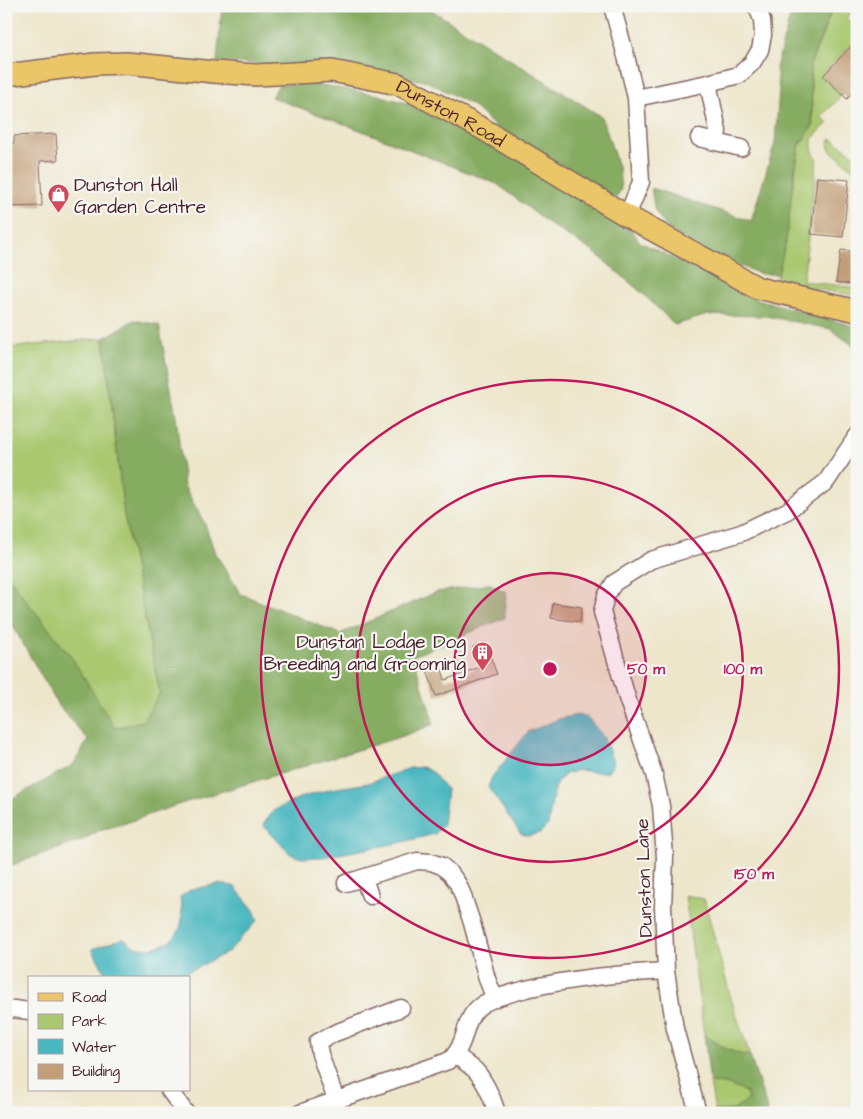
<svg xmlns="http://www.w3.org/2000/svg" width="863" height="1119" font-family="'Architects Daughter',sans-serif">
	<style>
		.green { fill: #a9c86f; stroke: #7a744d }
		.forest { fill: #86ac62; stroke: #686646 }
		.water { fill: #48b7c0; stroke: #496b76 }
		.building { fill: #c29f78 }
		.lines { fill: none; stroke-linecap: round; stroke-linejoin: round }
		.minor-casing { stroke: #836563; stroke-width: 19 }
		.major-casing { stroke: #836563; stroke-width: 24 }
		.minor { stroke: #fff; stroke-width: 16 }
		.major { stroke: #ebc669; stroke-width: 21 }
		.ring { fill: none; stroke: #c2185b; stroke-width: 2.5 }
		.labels { text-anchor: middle; stroke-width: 4.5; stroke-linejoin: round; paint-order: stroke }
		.street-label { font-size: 19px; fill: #4a1f2b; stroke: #f6f6f2 }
		.poi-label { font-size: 19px; fill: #4a1f2b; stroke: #f6f6f2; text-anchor: start }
		.centre { fill: #c2185b; stroke: #f6f6f2; stroke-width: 2.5 }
		.ring-label { font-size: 15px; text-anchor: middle; font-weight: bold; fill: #c2185b; stroke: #f6f6f2; stroke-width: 4.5; stroke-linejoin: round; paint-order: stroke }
	</style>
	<rect width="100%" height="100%" fill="#f6f6f2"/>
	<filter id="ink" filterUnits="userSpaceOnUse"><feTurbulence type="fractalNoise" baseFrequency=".02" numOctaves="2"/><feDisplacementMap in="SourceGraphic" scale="10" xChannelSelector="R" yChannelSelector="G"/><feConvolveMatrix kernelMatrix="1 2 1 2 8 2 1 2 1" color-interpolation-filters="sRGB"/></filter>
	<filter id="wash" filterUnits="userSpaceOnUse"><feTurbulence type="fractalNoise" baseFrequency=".0096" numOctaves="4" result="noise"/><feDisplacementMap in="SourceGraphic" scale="20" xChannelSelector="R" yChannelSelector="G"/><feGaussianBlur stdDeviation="1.12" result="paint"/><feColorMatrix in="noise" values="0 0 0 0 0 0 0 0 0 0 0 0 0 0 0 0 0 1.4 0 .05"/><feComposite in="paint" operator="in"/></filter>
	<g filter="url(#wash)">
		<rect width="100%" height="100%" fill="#ede6cb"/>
		<path class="green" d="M831,6H849L853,10L846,18L857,28V39L822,75L842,95L821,117L828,123L812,139C812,146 812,153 817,159L803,281L857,288V296L776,282L800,145L813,126L810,65L830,16Z
			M832,139L857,157V173L829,149V141Z
			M104,338L124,515L160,693L143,721L115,728L6,572V348Z
			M685,895L704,899L732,1002L750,1056C730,1053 720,1046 704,1034Z
			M710,1083L726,1084L746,1092L748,1099L734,1110L715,1111Z"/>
		<path class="forest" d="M222,6H425L602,117L619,170L621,189L616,198L511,141L472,105L427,81L382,75L262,64L217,62Z
			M793,6H831L829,16L810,65L812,127L799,145L795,167L786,242L778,274H761L717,257L668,229L655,211L651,188L751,221L775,143L779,90L776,68Z
			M310,83L378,95L432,110L493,140L594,209L632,231L640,242L757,299L857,327V348L830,329L766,316L707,315L675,325L642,293L594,252L552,226L497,184L368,133L271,97L279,85Z
			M134,320L159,325L176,416L184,486L205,524L215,553L241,594L340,634L437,592L490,584L506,592L505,618L413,656L434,724L403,736L174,806L123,824L100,830L81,841L24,860L6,868V802L73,765L88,740L58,705L6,614V572L25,599L72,658L115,728L143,721L160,693L124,515L104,338Z
			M704,1034C720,1046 730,1053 750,1056L768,1111L763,1113H715V1111L734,1110L748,1099L746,1092L726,1084L710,1083Z"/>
		<path class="water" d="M577,715L587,717L603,736L614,764L608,772H593L578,770L566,774L557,782L552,801L548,825L540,833L528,836L520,833L488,787L492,777L528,732L559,719Z
			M423,767L433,773L447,790L443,825L435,834L399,843L322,857L301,858L290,854L263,825L273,811L299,798L331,789L368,783L410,768Z
			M218,884L234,886L254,910L258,920L229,951L203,965L174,978H108L92,949L124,938C128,941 132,946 136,947C153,952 177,942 181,925C183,916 181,906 180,897L190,890Z"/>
		<g id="blocks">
			<path class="building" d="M857,40V88L847,99L823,76Z
				M56,134L58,160L40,161L42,206L6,207V143H14V136Z
				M817,177L849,180L843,237L811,234Z
				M841,250L857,252V285L836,282Z
				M553,603L582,607L580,622L551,618Z
				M485,643L497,674L436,696L425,665L435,662L437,668L441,666L445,680L480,667L473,647Z"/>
		</g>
	</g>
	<g filter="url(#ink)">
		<use href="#blocks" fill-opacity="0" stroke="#836563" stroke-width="1"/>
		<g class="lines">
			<defs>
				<path id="minor" d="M612,6L627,60L636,98L641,182L627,216
					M708,83L718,131L716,142
					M636,98L708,83L739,75L752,63L760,50L763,35L762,20L758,9L755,6
					M699,138L741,148
					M364,878L370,896
					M346,883L417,861L431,862L442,866L451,874L458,884L462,893L472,923L487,979L495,999
					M6,1011L14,1009L29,1011
					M456,1055C462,1060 469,1065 475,1070C486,1082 492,1097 497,1113
					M169,1090L186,1113
					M336,1100L320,1054L318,1042L335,1033L401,1008
					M300,1113L448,1061C451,1059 454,1056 456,1053C468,1037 463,1017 483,1004C494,997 513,993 526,989C573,978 618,974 666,971
					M698,1113L675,1029L666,971L663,907L665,857L661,806L654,774L628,701L602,612L606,596L614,583L651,560L741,533L787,511L826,482L857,436"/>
				<g id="major">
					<path id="s1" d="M6,75L95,64L127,63L214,72L256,75L332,71L398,84L483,129L627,216L758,288L857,311"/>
				</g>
			</defs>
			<use href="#minor" class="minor-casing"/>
			<use href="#major" class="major-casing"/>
			<use href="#minor" class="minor"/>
			<use href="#major" class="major"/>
		</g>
	</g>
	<circle cx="550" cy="669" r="96" fill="#c2185b" fill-opacity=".12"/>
	<g class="ring">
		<circle cx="550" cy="669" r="96"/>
		<circle cx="550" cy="669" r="193"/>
		<circle cx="550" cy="669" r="289"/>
	</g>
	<defs>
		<symbol id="shop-pin" viewBox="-11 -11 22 30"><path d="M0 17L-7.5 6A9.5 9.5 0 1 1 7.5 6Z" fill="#d1495b" stroke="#f6f6f2"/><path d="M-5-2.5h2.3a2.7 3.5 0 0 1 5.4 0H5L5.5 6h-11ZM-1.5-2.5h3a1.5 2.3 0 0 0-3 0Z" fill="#fff"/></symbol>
		<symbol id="building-pin" viewBox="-11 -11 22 30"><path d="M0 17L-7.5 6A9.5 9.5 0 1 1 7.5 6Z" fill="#d1495b" stroke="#f6f6f2"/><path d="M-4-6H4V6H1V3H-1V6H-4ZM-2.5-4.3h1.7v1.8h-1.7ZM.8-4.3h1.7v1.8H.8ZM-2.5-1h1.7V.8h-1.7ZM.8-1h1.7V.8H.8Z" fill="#fff"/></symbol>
	</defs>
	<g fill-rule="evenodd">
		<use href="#shop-pin" x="46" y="182" width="25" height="34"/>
		<use href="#building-pin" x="470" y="640" width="25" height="34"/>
	</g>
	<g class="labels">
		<g class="street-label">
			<text dy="7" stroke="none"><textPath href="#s1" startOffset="455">Dunston Road</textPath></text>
			<text transform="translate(643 878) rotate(-92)" y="7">Dunston Lane</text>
		</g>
		<g class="poi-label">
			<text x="74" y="191">Dunston Hall<tspan x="74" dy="22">Garden Centre</tspan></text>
			<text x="466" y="648" text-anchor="end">Dunstan Lodge Dog<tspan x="466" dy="22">Breeding and Grooming</tspan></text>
		</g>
	</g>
	<circle cx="550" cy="669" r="8" class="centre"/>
	<g class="ring-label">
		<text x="646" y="674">50 m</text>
		<text x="743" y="674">100 m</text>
		<text x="754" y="879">150 m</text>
	</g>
	<rect width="863" height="1119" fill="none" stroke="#f6f6f2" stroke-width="25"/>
	<rect x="28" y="976" width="162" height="115" fill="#f6f6f2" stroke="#b1a0a2"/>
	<rect x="38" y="993" width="25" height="8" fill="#ebc669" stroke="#b1a0a2"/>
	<text x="72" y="1002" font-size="15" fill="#4a1f2b">Road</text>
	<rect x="38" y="1014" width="25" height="15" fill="#a9c86f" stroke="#b1a0a2"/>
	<text x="72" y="1026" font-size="15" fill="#4a1f2b">Park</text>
	<rect x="38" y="1039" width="25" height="15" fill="#48b7c0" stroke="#b1a0a2"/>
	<text x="72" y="1052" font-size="15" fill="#4a1f2b">Water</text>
	<rect x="38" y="1064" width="25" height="15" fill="#c29f78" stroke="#b1a0a2"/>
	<text x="72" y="1076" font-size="15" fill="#4a1f2b">Building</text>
</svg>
